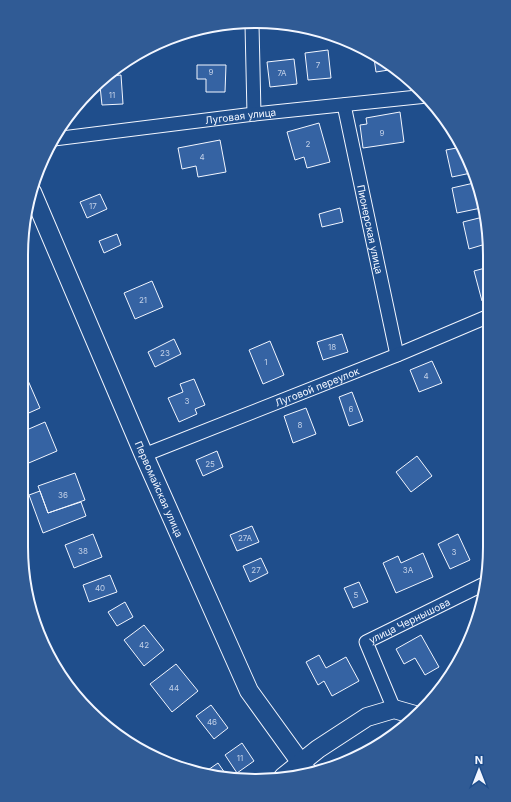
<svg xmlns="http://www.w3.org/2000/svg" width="511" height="802" font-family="Inter,sans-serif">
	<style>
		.building { fill: #3563a3; stroke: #f2f6ff }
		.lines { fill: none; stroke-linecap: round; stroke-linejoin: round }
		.street-casing { stroke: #f2f6ff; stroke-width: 15 }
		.secondary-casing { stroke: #f2f6ff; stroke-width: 20 }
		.street { stroke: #1f4e8c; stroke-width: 13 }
		.secondary { stroke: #1f4e8c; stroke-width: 18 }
		.labels { text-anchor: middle; stroke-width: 3; stroke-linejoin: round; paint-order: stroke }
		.number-label { font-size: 8px; fill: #c3d1e8 }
		.street-label { font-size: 10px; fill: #f2f6ff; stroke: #1f4e8c }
		.rim { fill: none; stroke: #f2f6ff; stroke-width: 2 }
	</style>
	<rect width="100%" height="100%" fill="#1f4e8c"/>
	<path class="building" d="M328,50L331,78L308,80L305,53Z
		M374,58L395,68V69L376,72Z
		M294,59L297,84L270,87L267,62Z
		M197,65H226L225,92H206V79H197Z
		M121,75L123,104L102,105L100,86L111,76Z
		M400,112L404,142L363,148L360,125L367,124L366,118Z
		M319,123L330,162L307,168L304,157L295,160L287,132Z
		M220,140L226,172L198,177L196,166L182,169L178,148Z
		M462,147L466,152L471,173L452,177L446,150Z
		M474,183L481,208L457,213L452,188Z
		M100,194L107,209L87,218L80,202Z
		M340,208L343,222L322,227L319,214Z
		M483,217L489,243L469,249L463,222Z
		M117,234L121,245L104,253L99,241Z
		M489,267V299L482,301L474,271Z
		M152,281L163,307L135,319L124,293Z
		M342,334L348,352L323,360L317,342Z
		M174,339L181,354L155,367L148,352Z
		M270,341L284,375L263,384L249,350Z
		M432,361L442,383L419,392L410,370Z
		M26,376L40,408L22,416V378Z
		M194,379L205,405L195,409L197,414L179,422L168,398L183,392L180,384Z
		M352,392L363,421L349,426L339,397Z
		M306,408L316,434L293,443L284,416Z
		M45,422L57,451L24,465L22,461V432Z
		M217,451L223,467L203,476L196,460Z
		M417,456L432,476L411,492L396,472Z
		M75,473L85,500L48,513L38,486Z
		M40,491L48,513L81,502L86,516L43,533L29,495Z
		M252,526L259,542L237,551L230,535Z
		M93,534L102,557L74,568L65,545Z
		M458,534L470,560L450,569L438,544Z
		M423,553L433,577L396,593L383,563L398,556L401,563Z
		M261,558L268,573L250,582L243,566Z
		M110,575L117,592L89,602L83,585Z
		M359,582L368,602L353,608L344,588Z
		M125,602L133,617L117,626L108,612Z
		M144,625L164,650L144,666L124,640Z
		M421,635L439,667L425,675L415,658L404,664L396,649Z
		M319,655L326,668L346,657L359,681L332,696L324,681L318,685L306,662Z
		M176,664L198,691L172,712L150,684Z
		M211,705L228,728L214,739L196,716Z
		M242,743L254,761L237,773L225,755Z
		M218,763L227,776L205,773V772Z"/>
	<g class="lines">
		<defs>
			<g id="street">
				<path d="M252,25L254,114"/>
				<path id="s1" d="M344,105L397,355"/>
				<path id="s2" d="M54,139L254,114L427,96"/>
				<path id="s3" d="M144,455L397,355L489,316"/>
				<path id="s4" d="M394,709L366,642L486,583"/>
			</g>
			<g id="secondary">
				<path id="s5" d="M32,192L144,455L249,691L309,774"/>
				<path d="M283,777L318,749L367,717L394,709L415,715"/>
			</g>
		</defs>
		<use href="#street" class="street-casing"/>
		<use href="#secondary" class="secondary-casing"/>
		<use href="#street" class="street"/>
		<use href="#secondary" class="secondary"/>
	</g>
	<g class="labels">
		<g class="number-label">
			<text x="318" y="68">7</text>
			<text x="211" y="75">9</text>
			<text x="282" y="76">7А</text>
			<text x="112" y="98">11</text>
			<text x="382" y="136">9</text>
			<text x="308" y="147">2</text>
			<text x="202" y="160">4</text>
			<text x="93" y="209">17</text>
			<text x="143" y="303">21</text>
			<text x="332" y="350">18</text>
			<text x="165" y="356">23</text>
			<text x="266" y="365">1</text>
			<text x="426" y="379">4</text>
			<text x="187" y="404">3</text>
			<text x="351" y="412">6</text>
			<text x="300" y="428">8</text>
			<text x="210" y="467">25</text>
			<text x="63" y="498">36</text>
			<text x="245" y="541">27А</text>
			<text x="83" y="554">38</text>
			<text x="454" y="555">3</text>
			<text x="256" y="573">27</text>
			<text x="408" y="573">3А</text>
			<text x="100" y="591">40</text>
			<text x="356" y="598">5</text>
			<text x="144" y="648">42</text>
			<text x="174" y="691">44</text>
			<text x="212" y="725">46</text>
			<text x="240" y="761">11</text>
		</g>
		<g class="street-label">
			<text dy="4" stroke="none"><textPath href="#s2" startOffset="188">Луговая улица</textPath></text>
			<text dy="4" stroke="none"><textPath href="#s1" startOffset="127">Пионерская улица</textPath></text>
			<text dy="4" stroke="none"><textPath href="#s3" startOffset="186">Луговой переулок</textPath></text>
			<text dy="4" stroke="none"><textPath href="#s5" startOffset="323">Первомайская улица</textPath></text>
			<text dy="4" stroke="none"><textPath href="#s4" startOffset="121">улица Чернышова</textPath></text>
		</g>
	</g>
	<path d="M0 0H511V802H0ZM255 28H256A227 227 0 0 1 483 255V547A227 227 0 0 1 256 774H255A227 227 0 0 1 28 547V255A227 227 0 0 1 255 28Z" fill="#305b95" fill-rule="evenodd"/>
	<path class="rim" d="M255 28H256A227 227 0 0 1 483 255V547A227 227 0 0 1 256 774H255A227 227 0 0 1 28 547V255A227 227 0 0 1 255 28Z"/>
	<g transform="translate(479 770)" stroke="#1f4e8c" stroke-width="3" paint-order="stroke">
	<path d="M0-3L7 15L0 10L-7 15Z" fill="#f2f6ff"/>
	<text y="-6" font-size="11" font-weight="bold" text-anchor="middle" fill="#f2f6ff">N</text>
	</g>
</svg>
